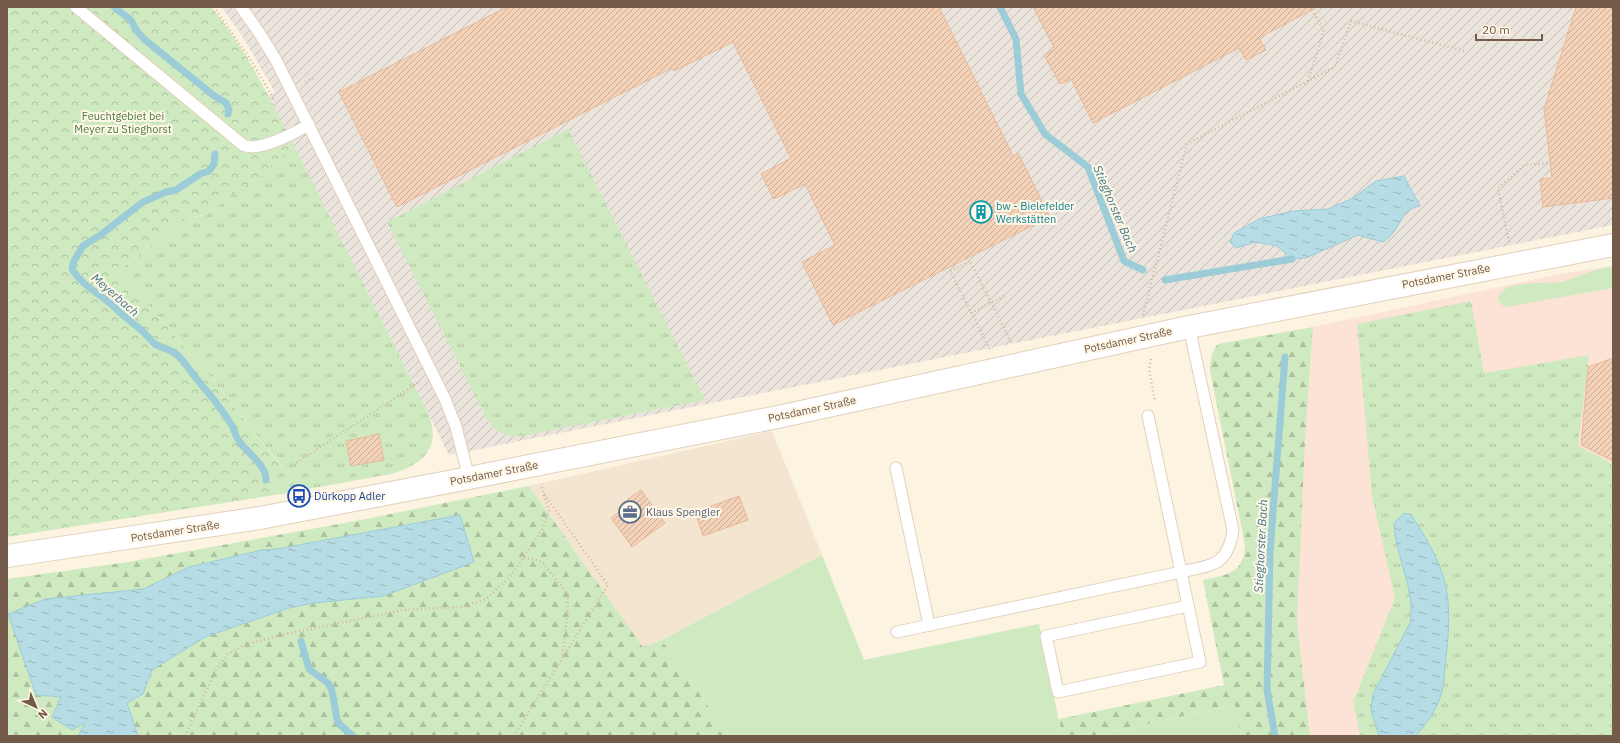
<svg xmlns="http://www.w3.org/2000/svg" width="1620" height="743" font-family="'IBM Plex Sans',sans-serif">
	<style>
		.residential { fill: #f4e5d0 }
		.commercial { fill: #fde3d5 }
		.industrial { fill: url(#industrial-furrows) }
		.grass { fill: url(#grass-tufts) }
		.forest { fill: url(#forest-firs) }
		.park { fill: url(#park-crowns) }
		.garden { fill: #cfeac0 }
		.water { fill: url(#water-ripples); stroke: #9cccd8 }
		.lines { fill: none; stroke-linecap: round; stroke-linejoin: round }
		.stream { stroke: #9cccd8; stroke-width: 7 }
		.building { fill: url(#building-hatch); stroke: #e6ba98 }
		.service-casing { stroke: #e1d0bd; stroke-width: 13 }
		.minor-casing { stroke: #e1d0bd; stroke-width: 24 }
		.path { stroke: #d7b69c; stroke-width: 2.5; stroke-dasharray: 1 3; stroke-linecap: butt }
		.service { stroke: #fff; stroke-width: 11 }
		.minor { stroke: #fff; stroke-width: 22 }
		.labels { text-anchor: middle; stroke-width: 4; stroke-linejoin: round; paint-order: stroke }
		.park-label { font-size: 11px; fill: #4e7a40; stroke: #fff7e8 }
		.culture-label { font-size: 11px; fill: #0d838f; stroke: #fff7e8; text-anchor: start }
		.street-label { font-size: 11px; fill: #745a48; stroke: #fff7e8 }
		.transit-label { font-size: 11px; fill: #164399; stroke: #fff7e8; text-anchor: start }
		.service-label { font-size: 11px; fill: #4e5e75; stroke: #fff7e8; text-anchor: start }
		.water-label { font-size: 12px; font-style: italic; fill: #417a89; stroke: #fff7e8 }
	</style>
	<defs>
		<pattern id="industrial-furrows" width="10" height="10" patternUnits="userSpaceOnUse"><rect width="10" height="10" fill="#ebe4dd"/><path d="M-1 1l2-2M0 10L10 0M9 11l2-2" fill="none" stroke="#c3bcb5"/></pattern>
		<pattern id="grass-tufts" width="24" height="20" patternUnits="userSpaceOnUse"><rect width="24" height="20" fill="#cfeac0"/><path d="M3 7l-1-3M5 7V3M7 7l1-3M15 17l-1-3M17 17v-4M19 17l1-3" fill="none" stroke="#adc19e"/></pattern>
		<pattern id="forest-firs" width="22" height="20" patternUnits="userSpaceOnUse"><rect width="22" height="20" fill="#cfeac0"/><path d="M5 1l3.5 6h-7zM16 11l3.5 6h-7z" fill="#adc19e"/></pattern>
		<pattern id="park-crowns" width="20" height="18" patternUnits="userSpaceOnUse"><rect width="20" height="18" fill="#cfeac0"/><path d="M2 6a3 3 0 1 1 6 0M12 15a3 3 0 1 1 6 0" fill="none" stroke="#adc19e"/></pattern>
		<pattern id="water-ripples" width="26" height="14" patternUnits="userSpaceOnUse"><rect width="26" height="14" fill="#b6dde6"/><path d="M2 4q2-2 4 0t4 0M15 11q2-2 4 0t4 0" fill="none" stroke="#99b6bc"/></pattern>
		<pattern id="building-hatch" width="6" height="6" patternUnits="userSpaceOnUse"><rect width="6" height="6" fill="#f3d2b8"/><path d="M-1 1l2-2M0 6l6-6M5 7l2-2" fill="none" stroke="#c9ad98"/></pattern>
	</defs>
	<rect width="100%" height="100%" fill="#fdf3e1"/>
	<polygon class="residential" points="772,431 822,555 662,640 643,647 529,486"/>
	<polygon class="commercial" points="1613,266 1613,736 1310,736 1297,622 1305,442 1313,327 1565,273"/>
	<polygon class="industrial" points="221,7 1613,7 1613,225 449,455 270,99 269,96 275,92 241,34"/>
	<g class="grass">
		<path d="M568 129 705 400 522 436C504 437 497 432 486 418L387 222Z"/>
		<path d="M294 146 427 411C443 446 424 465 391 474L281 494 271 481 274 475 283 468 208 374 119 271 185 219 207 214 213 210 229 196 253 181Z"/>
		<polygon points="1471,301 1484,373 1589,355 1578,446 1613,464 1613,736 1360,736 1353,702 1395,598 1372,496 1357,324"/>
	</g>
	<g class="forest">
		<path d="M1313 327 1305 442 1297 622 1310 736H1241L1234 705 1094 736H1062L1059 719 1224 685 1203 580C1226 575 1244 574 1245 545L1210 371C1210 360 1211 353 1218 344Z"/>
		<polygon points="529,486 643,647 662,640 729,736 138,736 127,703 143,694 152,670 205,637 289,608 314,603 474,562 460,515 277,549 262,550 189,567 143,589 45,599 9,614 36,695 62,697 85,722 78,736 7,736 7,579 128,562 361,520"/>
	</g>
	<path class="park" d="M7 7H211C246 49 270 98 294 146L253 181 229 196 213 210 207 214 185 219 119 271 208 374 283 469 274 475 271 481 281 494 7 537Z"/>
	<g class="garden">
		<polygon points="1613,266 1613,288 1528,303 1508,307 1502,305 1498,300 1500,293 1508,287 1521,284 1562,282 1595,270"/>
		<polygon points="822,555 864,660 1039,624 1062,736 729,736 662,640"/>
		<polygon points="1235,705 1241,736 1094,736"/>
	</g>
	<g class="water">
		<path d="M1404 176 1420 206C1416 207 1411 208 1408 211 1399 220 1395 236 1383 242L1358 235 1306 258 1292 259 1277 246 1256 242 1236 248 1230 242 1234 233 1259 219 1293 211 1328 209 1353 198 1376 181Z"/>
		<path d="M1404 513 1411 515C1424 534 1438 557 1444 579 1452 608 1448 639 1445 667 1444 679 1443 692 1438 703 1433 715 1424 726 1416 736H1379L1371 710 1373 694 1410 623C1416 589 1395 557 1394 523Z"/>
		<polygon points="460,515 474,562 383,596 314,603 289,608 205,637 152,670 143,694 127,703 138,736 78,736 85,723 72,730 52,717 61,697 36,695 8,614 45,599 143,589 189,567 262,550 277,549"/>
	</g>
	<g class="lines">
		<g class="stream">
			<polyline points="114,7 131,20 136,30 144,39 213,95 226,103 229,110 228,114"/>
			<polyline points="1000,7 1016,39 1021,94 1045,134 1088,167 1124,261 1143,270"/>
			<path d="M215 154 214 164 209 171 200 174 176 190 166 192 143 202 99 236 83 246 74 261 72 269C81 284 96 292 110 303 118 311 126 318 135 325 143 330 148 338 155 344 161 348 169 349 175 353 185 361 191 373 200 383 211 396 222 409 231 424 235 430 235 436 239 441 247 453 266 464 266 480"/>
			<polyline points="1165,280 1292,259"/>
			<polyline points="301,641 309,669 328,683 332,691 337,719 340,725 353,736"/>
			<polyline points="1275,736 1267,690 1270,552 1285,357"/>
		</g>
	</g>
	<g class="building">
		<polygon points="507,7 939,7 1013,156 1018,153 1050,217 833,325 802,262 835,245 805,184 774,199 761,174 791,158 733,42 674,71 672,68 397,207 339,92"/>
		<polygon points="1033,7 1317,7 1259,38 1266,50 1246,60 1239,48 1093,123 1071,79 1060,84 1044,55 1055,49"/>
		<polygon points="1576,7 1613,7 1613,198 1543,207 1540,179 1552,178 1544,109"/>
		<polygon points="1613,358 1613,461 1581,445 1588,367"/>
		<polygon points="379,434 384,460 351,466 346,441"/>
		<polygon points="641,490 665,523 632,547 611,518 630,504 627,500"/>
		<polygon points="739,496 748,520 703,536 695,512"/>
	</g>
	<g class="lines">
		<g class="service-casing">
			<g id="service">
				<path d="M76 7 243 145C259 153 294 133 309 125"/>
				<polyline points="241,7 258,31 276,60 445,399 456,427 469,478"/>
				<path d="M1148 416 1181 572C1212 565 1228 566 1233 530L1189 327"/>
				<polyline points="896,468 929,625"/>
				<polyline points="897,632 1181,572 1200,662 1058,692 1046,636 1188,606"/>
			</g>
		</g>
		<g class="minor-casing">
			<polyline id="minor" points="7,556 260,518 469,478 778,417 1189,327 1613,245"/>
		</g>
		<g class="path">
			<polyline points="214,7 252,62 273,98 275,97"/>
			<polyline points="1308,81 1324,30 1312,10"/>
			<polyline points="305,82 314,78"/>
			<polyline points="1509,242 1498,188 1525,165 1551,163"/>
			<polyline points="971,313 1006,295"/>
			<polyline points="1143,315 1187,144 1335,67 1351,21 1464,51"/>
			<polyline points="990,349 950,271 970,261 1012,344"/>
			<polyline points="1151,359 1149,369 1155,401"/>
			<polyline points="290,467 418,383"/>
			<polyline points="524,558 541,561 568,594 567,618 562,658"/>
			<polyline points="185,736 216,670 228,654 244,645 286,634 403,610 461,607 486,599 510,577 542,530 549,511 541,485"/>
			<polyline points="514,736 608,585 543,492"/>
		</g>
		<use href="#service" class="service"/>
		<use href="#minor" class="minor"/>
	</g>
	<defs>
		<g id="building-ring" transform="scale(1.15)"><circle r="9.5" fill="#fff7e8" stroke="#0f9aa8" stroke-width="1.5"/><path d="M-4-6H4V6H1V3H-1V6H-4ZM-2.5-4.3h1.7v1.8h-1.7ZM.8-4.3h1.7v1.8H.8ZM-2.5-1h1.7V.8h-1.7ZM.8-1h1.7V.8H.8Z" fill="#0f9aa8"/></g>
		<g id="bus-ring" transform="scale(1.15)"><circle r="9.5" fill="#fff7e8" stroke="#1a4fb4" stroke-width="1.5"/><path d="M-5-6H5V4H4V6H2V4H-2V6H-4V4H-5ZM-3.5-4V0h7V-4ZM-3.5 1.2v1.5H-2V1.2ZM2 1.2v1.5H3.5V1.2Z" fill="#1a4fb4"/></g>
		<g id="office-ring" transform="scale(1.15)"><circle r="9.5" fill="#fff7e8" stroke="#5c6f8a" stroke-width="1.5"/><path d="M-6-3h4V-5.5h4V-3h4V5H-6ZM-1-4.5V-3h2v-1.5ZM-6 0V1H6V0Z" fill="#5c6f8a"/></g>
	</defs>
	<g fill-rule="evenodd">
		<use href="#building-ring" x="981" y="212"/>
		<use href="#bus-ring" x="299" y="496"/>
		<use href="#office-ring" x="630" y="512"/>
	</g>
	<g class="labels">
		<g class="park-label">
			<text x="123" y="120">Feuchtgebiet bei<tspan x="123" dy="13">Meyer zu Stieghorst</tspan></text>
		</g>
		<g class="culture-label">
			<text x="996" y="210">bw - Bielefelder<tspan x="996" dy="13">Werkstätten</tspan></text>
		</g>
		<g class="street-label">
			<text transform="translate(1446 276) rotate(-11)" y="4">Potsdamer Straße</text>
			<text transform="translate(1128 340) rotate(-12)" y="4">Potsdamer Straße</text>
			<text transform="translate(812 409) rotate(-12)" y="4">Potsdamer Straße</text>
			<text transform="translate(494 473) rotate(-11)" y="4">Potsdamer Straße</text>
			<text transform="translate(175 531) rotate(-9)" y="4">Potsdamer Straße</text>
		</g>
		<g class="transit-label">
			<text x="314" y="500">Dürkopp Adler</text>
		</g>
		<g class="service-label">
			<text x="646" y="516">Klaus Spengler</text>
		</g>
		<g class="water-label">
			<text transform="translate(1115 209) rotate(67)" y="4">Stieghorster Bach</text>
			<text transform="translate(115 295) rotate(41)" y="4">Meyerbach</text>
			<text transform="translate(1261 546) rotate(-87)" y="4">Stieghorster Bach</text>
		</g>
	</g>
	<rect width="1620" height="743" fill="none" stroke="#745a48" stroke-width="16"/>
	<g transform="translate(36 707) rotate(136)" stroke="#fff7e8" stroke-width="3" paint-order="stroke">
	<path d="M0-3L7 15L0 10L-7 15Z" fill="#745a48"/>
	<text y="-6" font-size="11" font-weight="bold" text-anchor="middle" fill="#745a48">N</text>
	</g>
	<path d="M1476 34v6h66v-6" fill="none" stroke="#745a48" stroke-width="2"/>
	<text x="1482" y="34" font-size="12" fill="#745a48" stroke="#fff7e8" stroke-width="3" paint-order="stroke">20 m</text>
</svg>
